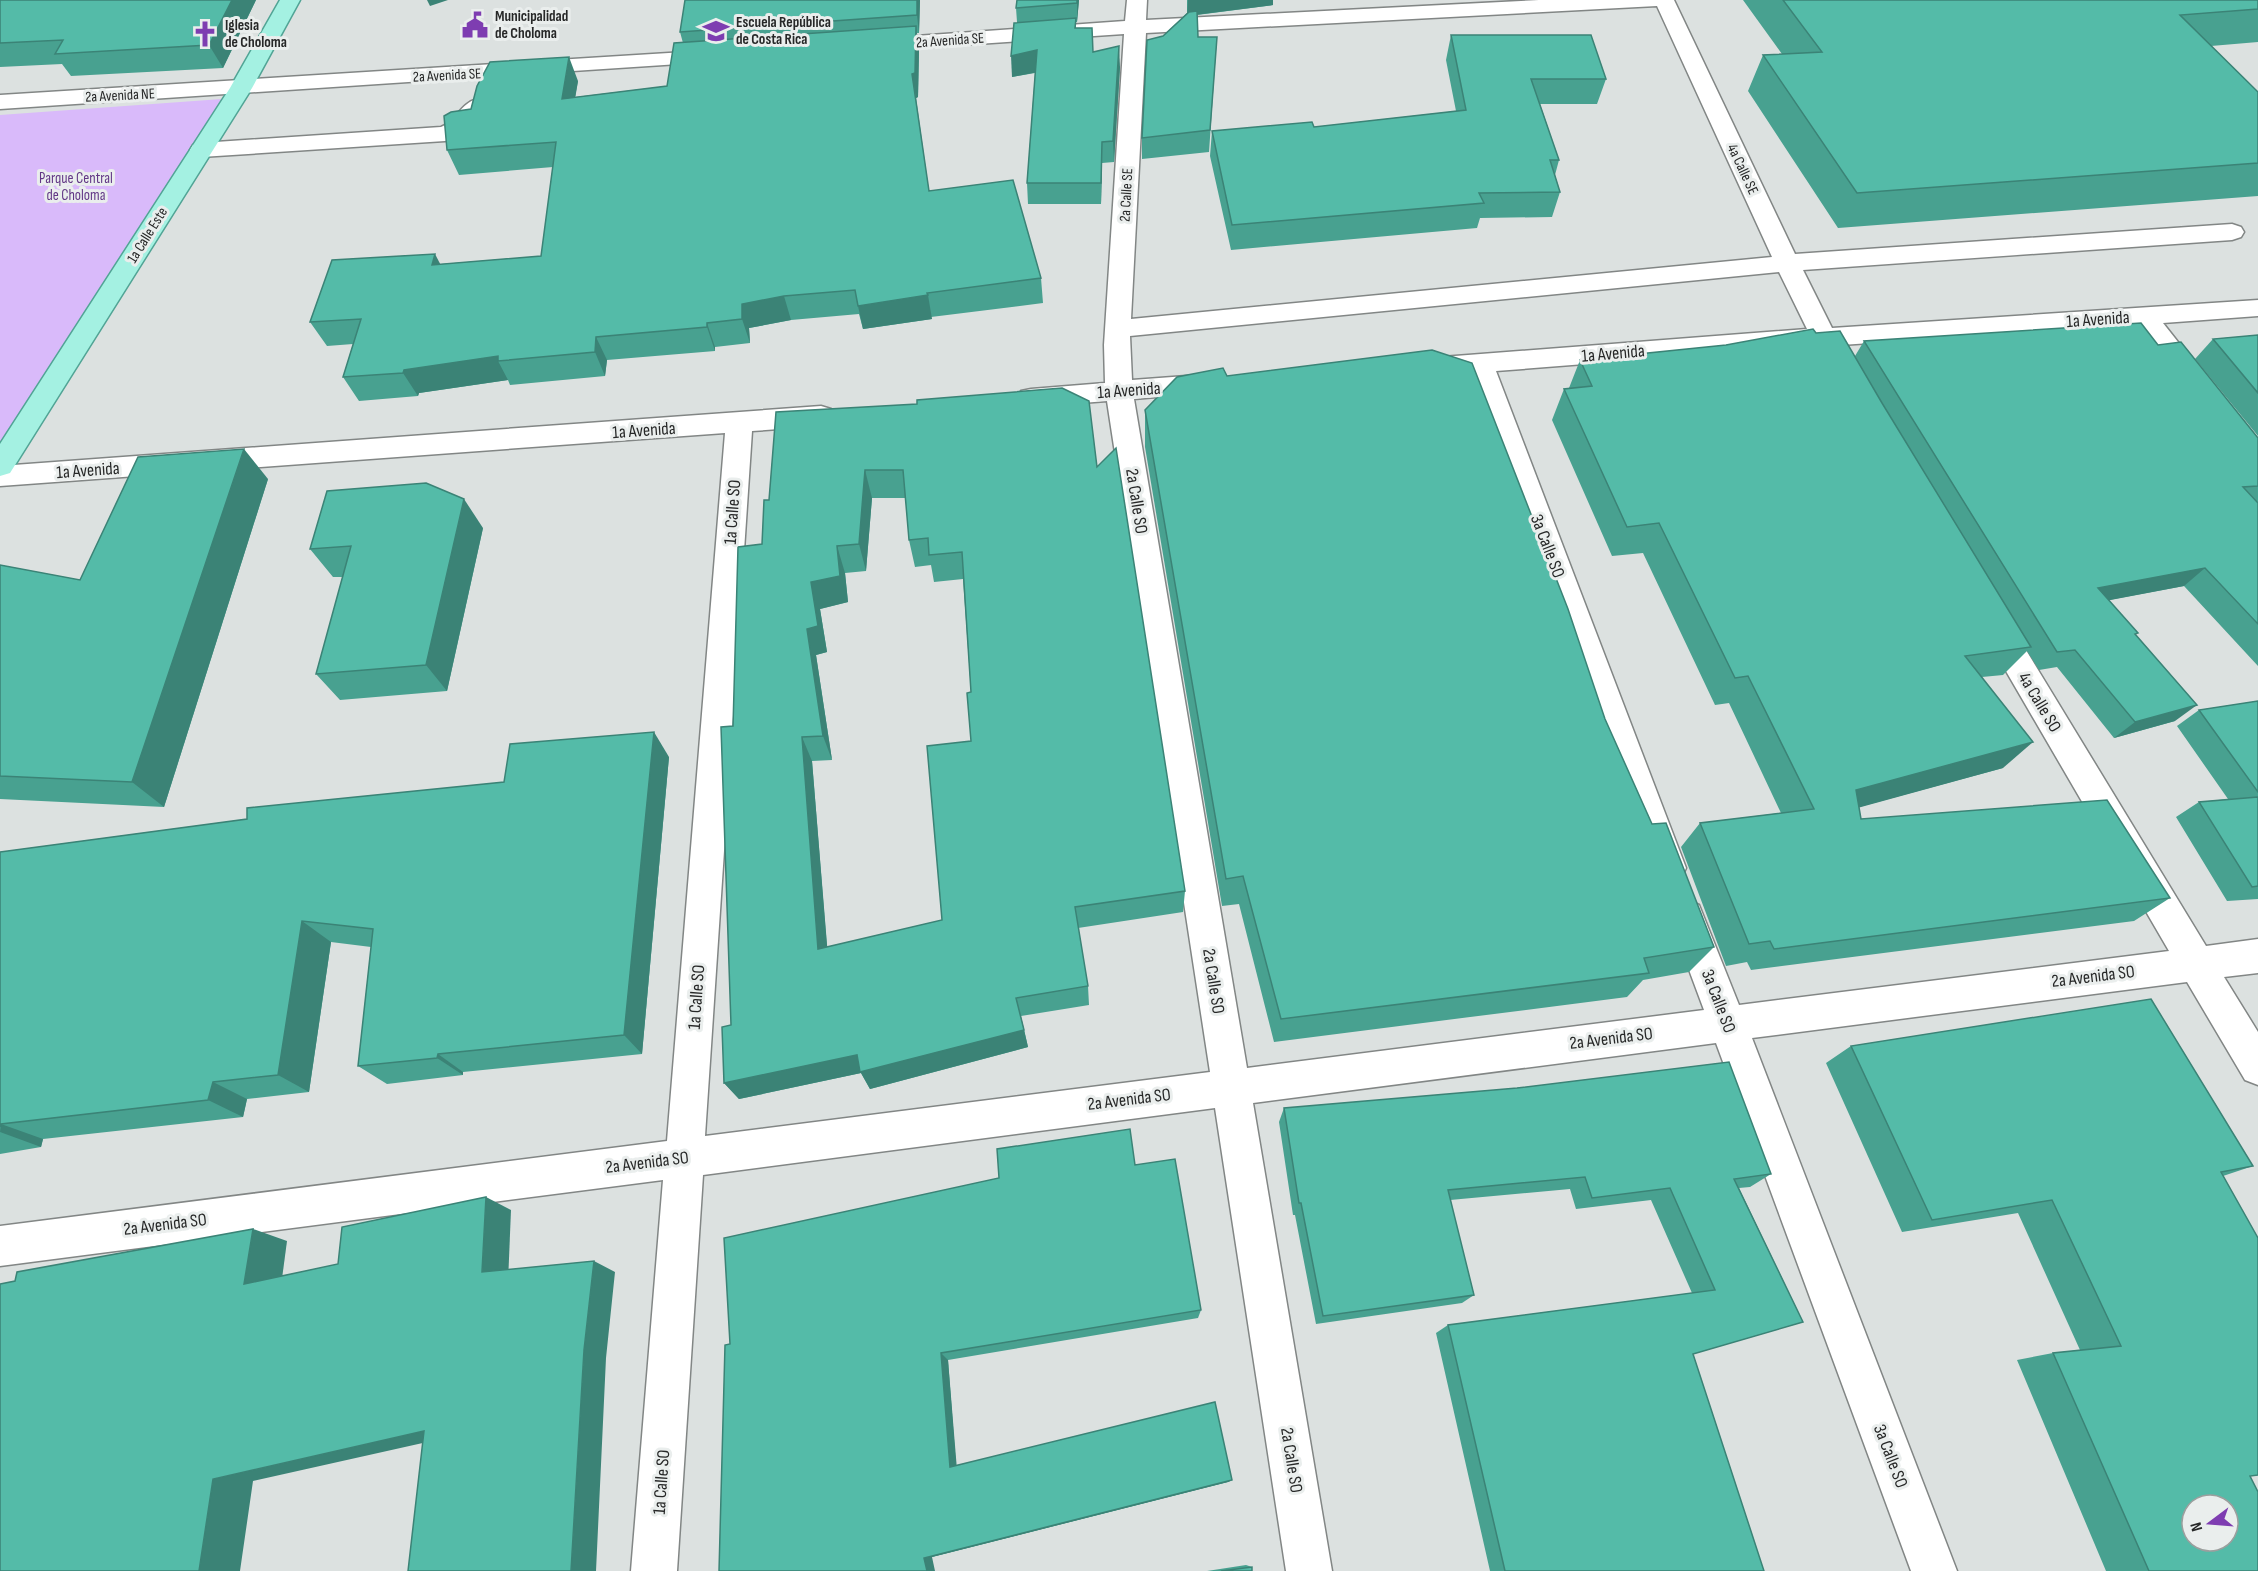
<svg xmlns="http://www.w3.org/2000/svg" width="2258" height="1571" font-family="'Sofia Sans Condensed',sans-serif">
	<style>
		.green { fill: #d9bafa }
		.lines { fill: none; stroke-linecap: round; stroke-linejoin: round }
		.minor-casing { stroke: #828685; stroke-width: 3 }
		.major-casing { stroke: #51a495; stroke-width: 3 }
		.minor { fill: #fff; fill-rule: evenodd }
		.major { fill: #a4f1e2; fill-rule: evenodd }
		.wall { fill: #48a190; fill-rule: evenodd }
		.shaded-wall { fill: #3b8376 }
		.building { fill: #54bba8; stroke: #3b8376; stroke-width: 1.5; fill-rule: evenodd }
		.labels { text-anchor: middle; stroke-width: 6; stroke-linejoin: round; paint-order: stroke }
		.far-poi-label { font-size: 15px; font-weight: bold; fill: #272828; stroke: #eaeeed; text-anchor: start }
		.far-street-label { font-size: 15px; fill: #272828; stroke: #eaeeed }
		.far-park-label { font-size: 15px; fill: #623786; stroke: #eaeeed }
		.street-label { font-size: 18px; fill: #272828; stroke: #eaeeed }
	</style>
	<rect width="100%" height="100%" fill="#dce1e0"/>
	<polygon class="green" points="222,99 12,428 0,447 0,115"/>
	<g class="lines">
		<g class="minor-casing">
			<g id="minor">
				<path d="M1127 0H1147L1146 20 1539 0H1674L1795 254 2232 224 2241 227 2244 232 2241 237 2232 240 1803 270 1832 328 2258 300V316L2163 323 2208 380 2204 386 2195 389 2186 386 2137 325 1841 345 1846 355 1842 361 1833 364 1824 361 1816 346 1496 371 1686 868 1681 879 1669 883 1657 879 1652 868 1470 373 1429 376 1420 373 1416 367 1420 361 1429 358 1807 329 1779 272 1130 336 1132 380 1213 374 1222 376 1226 383 1222 390 1213 392 1134 399 1247 1068 1704 1010 1669 916 1675 905 1687 900 1699 905 1739 1005 2169 951 1978 623 1982 614 1993 611 2004 614 2206 946 2258 939V973L2224 977 2258 1032V1085L2245 1080 2187 982 1752 1038 1957 1571H1911L1716 1043 1253 1103 1332 1571H1286L1215 1108 703 1175 677 1571H631L663 1180 0 1266V1226L667 1141 725 433 0 486V466L821 406 831 409 835 416 831 423 821 426 752 431 705 1136 1210 1072 1107 401 1031 407 1021 405 1018 398 1021 391 1031 389 1105 383 1104 345 1124 34 873 51 865 50 862 45 865 40 873 39 1125 21ZM1657 6 1772 257 1131 319 1146 33Z"/>
				<polygon points="717,50 725,51 728,56 725,61 0,109 0,95"/>
				<path d="M477 99 485 101 488 106C477 123 465 136 445 141L201 157 193 155 190 150 193 145 201 143 441 127C456 121 461 103 477 99Z"/>
			</g>
		</g>
		<g class="major-casing">
			<polygon id="major" points="280,0 300,0 252,88 10,473 0,476 0,444 230,88"/>
		</g>
		<use href="#minor" class="minor"/>
		<use href="#major" class="major"/>
	</g>
	<g class="wall">
		<polygon points="0,0 256,0 223,68 71,76 62,64 0,67"/>
		<polygon points="920,0 919,33 917,33 919,51 918,97 916,98 929,191 1041,278 1043,303 931,317 932,319 863,329 859,314 791,320 749,328 750,343 715,347 715,351 607,360 605,376 510,385 508,380 419,393 418,396 359,401 343,377 353,344 327,346 310,322 441,264 541,256 553,167 459,175 447,150 471,109 578,81 575,97 667,86 683,43 680,32"/>
		<polygon points="1079,0 1077,22 1076,22 1076,28 1093,52 1120,67 1114,162 1102,163 1101,204 1028,204 1027,183 1035,73 1012,77 1017,22 1016,8"/>
		<polygon points="1187,0 1273,0 1273,5 1197,15 1198,37 1217,37 1209,152 1142,159 1142,138 1163,36 1187,13"/>
		<polygon points="1743,0 2258,0 2258,42 2211,46 2258,92 2258,196 1838,228 1748,91 1763,55 1782,54"/>
		<polygon points="1451,35 1606,79 1597,104 1540,104 1559,160 1555,175 1560,192 1552,217 1480,218 1477,228 1231,250 1210,156 1212,131 1314,127 1456,111 1446,60"/>
		<polygon points="1816,333 1855,356 1864,341 2158,345 2258,438 2258,666 2184,586 2109,600 2136,635 2175,721 2114,738 2057,667 2039,670 2027,651 2003,675 1982,677 2003,768 1859,807 1861,819 2170,898 2134,921 1751,970 1747,962 1726,966 1681,847 1700,823 1781,813 1729,703 1715,705 1643,553 1612,556 1552,420 1564,389 1569,388 1580,360 1726,345"/>
		<polygon points="2258,335 2258,436 2195,359 2213,339"/>
		<polygon points="1227,376 1605,719 1652,824 1714,947 1689,972 1643,980 1627,997 1274,1042 1239,904 1222,906 1145,447 1145,410"/>
		<path d="M776 412 1097 467 1185 891 1183 912 1078 928 1088 986 1089 1005 1021 1016 1028 1047 870 1089 861 1073 739 1099 724 1083 731 1025 733 726 769 500ZM872 498H906L909 540 915 567 931 565 934 582 963 579 971 692V741L942 920 827 947 812 761 832 760 816 655 827 652 820 609 848 602 845 573 866 571Z"/>
		<polygon points="268,479 164,807 0,799 0,565 80,580"/>
		<polygon points="483,528 447,691 340,700 316,674 343,577 333,577 310,549"/>
		<polygon points="2258,701 2258,899 2227,901 2176,817 2199,802 2228,799 2177,726 2199,710"/>
		<polygon points="669,757 642,1054 463,1072 463,1075 387,1084 358,1066 371,947 331,942 309,1092 247,1099 243,1117 43,1139 41,1147 0,1154 0,852 247,819 504,782"/>
		<polygon points="1851,1046 2253,1166 2223,1176 2258,1571 2106,1571 2017,1360 2053,1353 2080,1350 2018,1213 1902,1232 1826,1063"/>
		<polygon points="1284,1108 1771,1174 1750,1187 1739,1188 1803,1322 1693,1354 1764,1571 1490,1571 1436,1333 1448,1325 1692,1293 1651,1200 1576,1209 1570,1189 1450,1200 1474,1295 1462,1303 1316,1324 1295,1215 1293,1215 1279,1122"/>
		<polygon points="1135,1165 1201,1310 1198,1318 948,1360 956,1465 1232,1480 1228,1482 932,1557 730,1344"/>
		<polygon points="1246,1565 1252,1567 1252,1571 1207,1571"/>
	</g>
	<g class="shaded-wall">
		<polygon points="232,0 256,0 223,68 209,45"/>
		<polygon points="427,0 448,0 430,6"/>
		<polygon points="917,0 920,0 919,33 917,15"/>
		<polygon points="1077,0 1079,0 1077,22"/>
		<polygon points="1188,0 1273,0 1273,5 1187,16"/>
		<polygon points="916,26 919,51 918,97 916,98 912,74"/>
		<polygon points="1119,46 1120,67 1114,162 1113,141"/>
		<polygon points="1037,50 1038,72 1012,77 1011,56"/>
		<polygon points="569,57 578,81 571,123 562,99"/>
		<polygon points="1102,142 1102,163 1101,204 1101,183"/>
		<polygon points="435,254 448,279 432,265"/>
		<polygon points="928,295 932,319 863,329 858,306"/>
		<polygon points="784,296 791,320 749,328 750,343 742,319 742,304"/>
		<polygon points="707,323 715,347 715,351 707,327"/>
		<polygon points="596,337 607,360 605,376 595,352"/>
		<polygon points="498,356 498,361 508,380 419,393 418,396 403,373 404,370"/>
		<polygon points="244,449 268,479 164,807 132,782"/>
		<polygon points="865,470 872,498 866,571 859,544"/>
		<polygon points="464,499 483,528 447,691 426,665"/>
		<polygon points="837,546 845,573 848,602 820,609 827,652 816,655 832,760 823,736 807,629 811,582"/>
		<polygon points="2205,568 2184,586 2079,606 2098,588"/>
		<polygon points="2197,705 2175,721 2114,738 2135,722"/>
		<polygon points="654,732 669,757 642,1054 624,1035"/>
		<polygon points="802,737 812,761 829,969 818,949"/>
		<polygon points="2033,742 2003,768 1832,815 1856,790"/>
		<polygon points="302,921 331,942 309,1092 278,1075"/>
		<polygon points="1024,1030 1028,1047 870,1089 861,1073 739,1099 724,1083 857,1055"/>
		<polygon points="438,1054 463,1072 463,1075 437,1058"/>
		<polygon points="213,1082 247,1099 243,1117 208,1100"/>
		<polygon points="1,1124 43,1139 41,1147 0,1132"/>
		<polygon points="486,1197 511,1210 508,1283 482,1272"/>
		<polygon points="253,1229 287,1241 280,1294 244,1284"/>
		<polygon points="594,1261 615,1272 606,1358 596,1571 571,1571 584,1350"/>
		<polygon points="941,1353 948,1360 957,1470 950,1467"/>
		<polygon points="424,1431 454,1436 253,1481 240,1571 199,1571 213,1479"/>
		<polygon points="1232,1480 1228,1482 932,1557 935,1571 927,1571 924,1558"/>
	</g>
	<g class="building">
		<polygon points="0,0 232,0 209,45 55,54 63,40 0,43"/>
		<polygon points="685,0 917,0 917,15 680,32"/>
		<polygon points="1017,0 1077,0 1077,3 1016,8"/>
		<polygon points="1783,0 2258,0 2258,9 2180,15 2258,92 2258,163 1857,193 1763,55 1822,52"/>
		<polygon points="1197,11 1198,37 1217,37 1210,130 1142,138 1147,40 1163,36 1189,12"/>
		<polygon points="1076,18 1075,28 1092,28 1093,52 1119,46 1113,141 1102,142 1101,183 1027,183 1037,50 1011,56 1014,23"/>
		<polygon points="916,26 915,73 912,74 929,191 1013,180 1041,278 927,293 928,295 858,306 855,290 784,296 742,304 742,319 707,323 707,327 596,337 595,352 498,361 498,356 404,370 403,373 343,377 361,319 310,322 332,260 435,254 432,265 541,256 556,142 447,150 444,116 451,112 471,109 477,86 490,62 569,57 562,99 667,86 674,43"/>
		<polygon points="1451,35 1591,35 1606,79 1531,79 1559,160 1550,160 1560,192 1479,193 1484,203 1232,225 1212,131 1312,122 1314,127 1466,110"/>
		<polygon points="2141,323 2158,345 2181,342 2258,438 2258,486 2243,487 2258,503 2258,624 2205,568 2098,588 2138,633 2135,634 2197,705 2135,722 2075,650 2057,652 1864,341"/>
		<polygon points="1813,329 1816,333 1840,331 1882,403 2031,647 1965,656 2033,742 1856,790 1861,819 2107,800 2170,898 1774,949 1770,941 1749,944 1700,823 1814,809 1748,676 1735,678 1659,523 1627,527 1564,389 1592,386 1580,360 1726,345"/>
		<polygon points="2258,335 2258,393 2213,339"/>
		<polygon points="1432,350 1472,363 1568,609 1605,719 1652,824 1666,823 1714,947 1644,958 1649,973 1281,1019 1243,876 1226,879 1145,410 1177,377 1223,368 1227,376"/>
		<path d="M1062 388 1089 401 1097 467 1116 448 1185 891 1075 907 1088 986 1016 998 1024 1030 860 1072 857 1055 724 1083 722 1027 731 1025 721 727 733 726 738 547 762 544 764 500H769L776 412 917 404V400ZM865 470H903L909 540 928 538 929 555 962 552 971 692 967 693 971 741 927 746 942 920 818 949 802 737 823 736 807 629 818 626 811 582 840 576 837 546 859 544Z"/>
		<polygon points="244,449 132,782 0,776 0,565 80,580 138,457"/>
		<polygon points="426,483 464,499 426,665 316,674 351,546 310,549 327,491"/>
		<polygon points="2258,701 2258,792 2199,710"/>
		<polygon points="654,732 624,1035 438,1054 437,1058 358,1066 373,929 302,921 278,1075 213,1082 208,1100 1,1124 0,1127 0,852 247,819 247,808 504,782 510,744"/>
		<polygon points="2258,797 2258,886 2252,887 2199,802"/>
		<path d="M2151 999 2253 1166 2221 1172 2258 1238V1475L2250 1476 2258 1492V1571H2149L2053 1353 2121 1346 2052 1200 1932 1220 1851 1046ZM2192 1505H2228V1541H2192Z"/>
		<polygon points="1729,1062 1771,1174 1734,1179 1803,1322 1693,1354 1764,1571 1505,1571 1448,1325 1715,1290 1670,1188 1592,1198 1585,1177 1448,1190 1474,1295 1323,1316 1301,1203 1299,1203 1284,1108 1517,1088"/>
		<polygon points="1130,1129 1135,1165 1175,1159 1201,1310 941,1353 950,1467 1215,1402 1232,1480 924,1558 927,1571 719,1571 725,1345 730,1344 724,1238 999,1178 997,1149"/>
		<polygon points="486,1197 482,1272 594,1261 584,1350 571,1571 408,1571 424,1431 213,1479 199,1571 0,1571 0,1284 15,1281 17,1272 253,1229 244,1284 338,1264 342,1227"/>
		<polygon points="1252,1567 1252,1571 1221,1571"/>
	</g>
	<defs>
		<g id="civic-bare" transform="scale(2.07)"><path d="M-.6-6.5H3V-4.5H.6V-3L4-1V1h2V6H-6V1h2V-1L-.6-3ZM-1.2 2.5V6h2.4V2.5Z" fill="#7e3db1" stroke="#eaeeed" stroke-width="2.5" paint-order="stroke"/></g>
		<g id="school-bare" transform="scale(2.07)"><path d="M0-5L7-2L0 1L-7-2ZM-4 1L0 2.5L4 1V4Q0 6-4 4Z" fill="#7e3db1" stroke="#eaeeed" stroke-width="2.5" paint-order="stroke"/></g>
		<g id="church-bare" transform="scale(2.07)"><path d="M-1.2-6h2.4v3.5h3.3v2.4h-3.3V6h-2.4V-.1h-3.3v-2.4h3.3Z" fill="#7e3db1" stroke="#eaeeed" stroke-width="2.5" paint-order="stroke"/></g>
	</defs>
	<g fill-rule="evenodd">
		<use href="#civic-bare" x="475" y="25"/>
		<use href="#school-bare" x="716" y="31"/>
		<use href="#church-bare" x="205" y="34"/>
	</g>
	<g class="labels">
		<g class="far-poi-label">
			<text x="495" y="21">Municipalidad<tspan x="495" dy="17">de Choloma</tspan></text>
			<text x="736" y="27">Escuela República<tspan x="736" dy="17">de Costa Rica</tspan></text>
			<text x="225" y="30">Iglesia<tspan x="225" dy="17">de Choloma</tspan></text>
		</g>
		<g class="far-street-label">
			<text transform="translate(950 40) rotate(-4)" y="5">2a Avenida SE</text>
			<text transform="translate(447 75) rotate(-3)" y="5">2a Avenida SE</text>
			<text transform="translate(120 95) rotate(-3)" y="5">2a Avenida NE</text>
			<text transform="translate(1743 169) rotate(65)" y="5">4a Calle SE</text>
			<text transform="translate(1126 195) rotate(-87)" y="5">2a Calle SE</text>
			<text transform="translate(147 235) rotate(-58)" y="5">1a Calle Este</text>
		</g>
		<g class="far-park-label">
			<text x="76" y="183">Parque Central<tspan x="76" dy="17">de Choloma</tspan></text>
		</g>
		<g class="street-label">
			<text transform="translate(2098 319) rotate(-4)" y="6">1a Avenida</text>
			<text transform="translate(1613 353) rotate(-5)" y="6">1a Avenida</text>
			<text transform="translate(1129 390) rotate(-4)" y="6">1a Avenida</text>
			<text transform="translate(644 430) rotate(-4)" y="6">1a Avenida</text>
			<text transform="translate(88 470) rotate(-4)" y="6">1a Avenida</text>
			<text transform="translate(1137 501) rotate(81)" y="6">2a Calle SO</text>
			<text transform="translate(732 512) rotate(-86)" y="6">1a Calle SO</text>
			<text transform="translate(1548 546) rotate(69)" y="6">3a Calle SO</text>
			<text transform="translate(2040 702) rotate(59)" y="6">4a Calle SO</text>
			<text transform="translate(2093 976) rotate(-7)" y="6">2a Avenida SO</text>
			<text transform="translate(1214 981) rotate(81)" y="6">2a Calle SO</text>
			<text transform="translate(696 997) rotate(-86)" y="6">1a Calle SO</text>
			<text transform="translate(1719 1001) rotate(69)" y="6">3a Calle SO</text>
			<text transform="translate(1611 1038) rotate(-7)" y="6">2a Avenida SO</text>
			<text transform="translate(1129 1099) rotate(-7)" y="6">2a Avenida SO</text>
			<text transform="translate(647 1162) rotate(-7)" y="6">2a Avenida SO</text>
			<text transform="translate(165 1224) rotate(-7)" y="6">2a Avenida SO</text>
			<text transform="translate(1891 1456) rotate(69)" y="6">3a Calle SO</text>
			<text transform="translate(1292 1460) rotate(81)" y="6">2a Calle SO</text>
			<text transform="translate(661 1482) rotate(-86)" y="6">1a Calle SO</text>
		</g>
	</g>
	<g transform="translate(2210 1523) rotate(254)"><circle r="28" fill="#eaeeed" stroke="#9c9f9e" stroke-width="1.5"/>
	<path d="M0-4.5L10 22L0 15L-10 22Z" fill="#7e3db1"/>
	<text y="-9" font-size="16" font-weight="bold" text-anchor="middle" fill="#272828">N</text>
	</g>
</svg>
